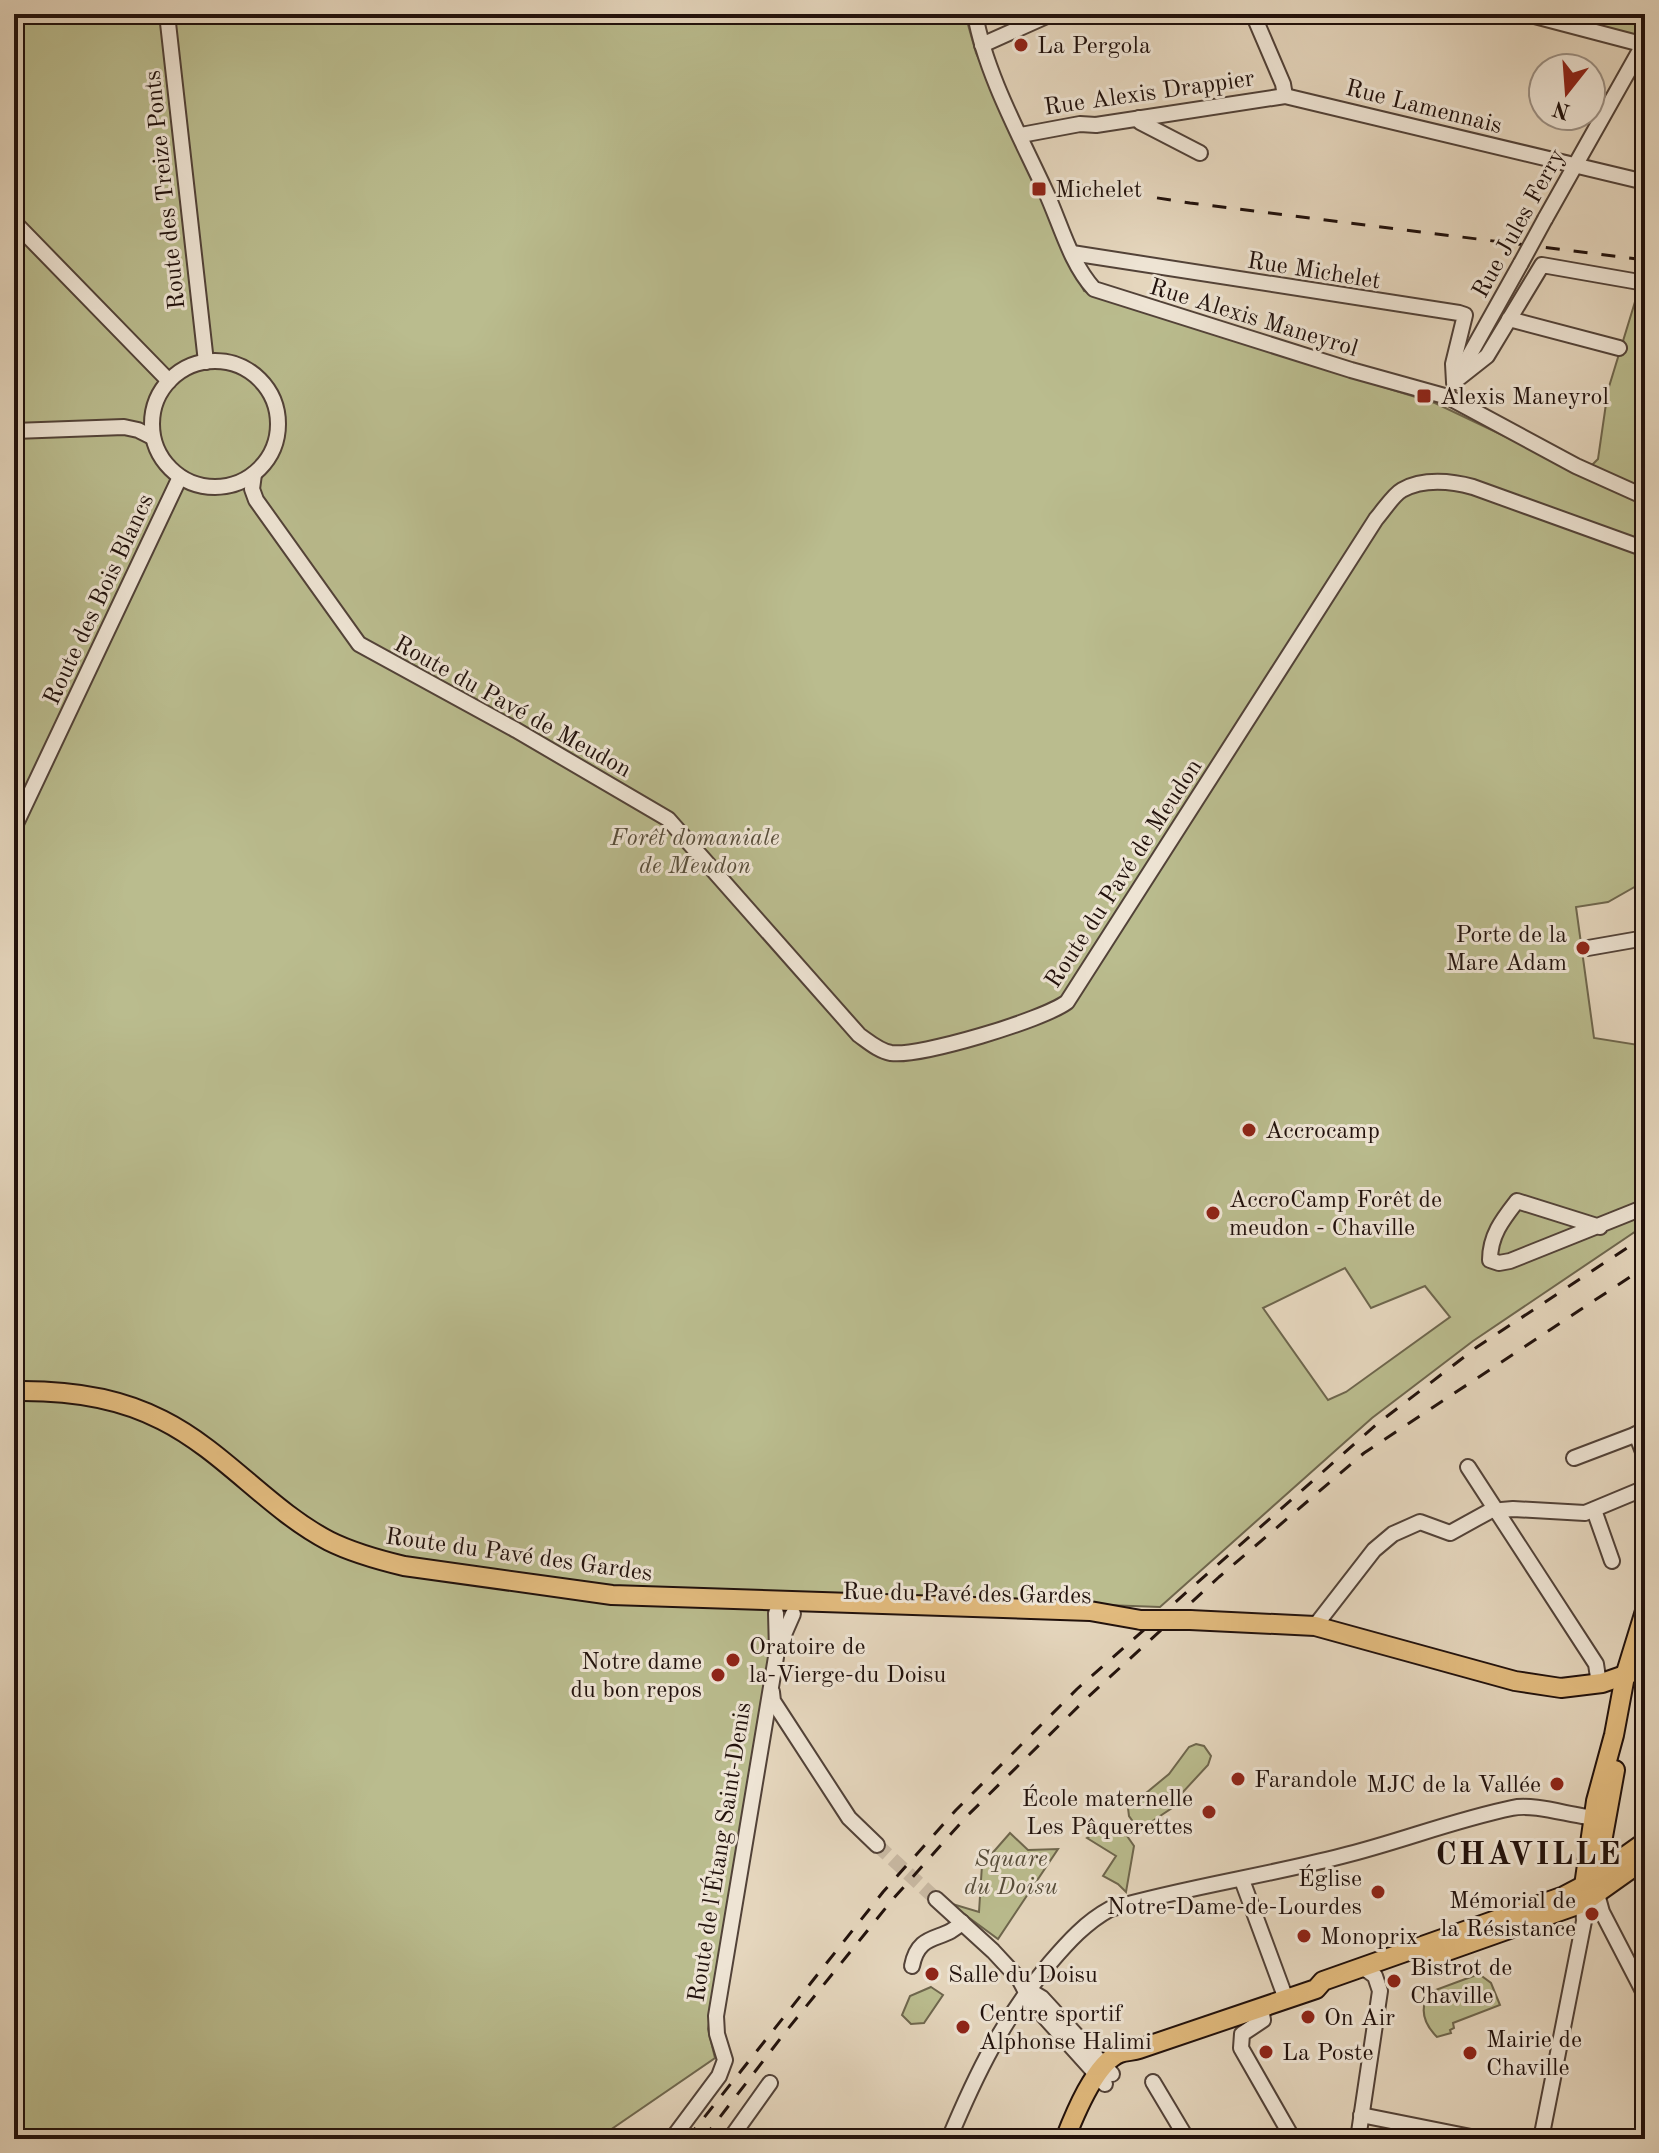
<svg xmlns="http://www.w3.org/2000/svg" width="1659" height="2153" font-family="'Old Standard TT',serif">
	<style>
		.green { fill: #babc8e; stroke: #6e664d; stroke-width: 2; fill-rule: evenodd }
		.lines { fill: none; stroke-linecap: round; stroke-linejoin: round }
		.minor-tunnel { stroke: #c8b8a2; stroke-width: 14; stroke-dasharray: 14 7; stroke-linecap: butt }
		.minor-casing { stroke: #524238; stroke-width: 18 }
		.major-casing { stroke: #21110c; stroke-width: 22 }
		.minor { stroke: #eee4d4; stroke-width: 14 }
		.major { stroke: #e2bb7e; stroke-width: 18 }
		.rail { stroke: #21110c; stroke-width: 3; stroke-dasharray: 14 14; stroke-linecap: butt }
		.minor-bridge-casing { stroke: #524238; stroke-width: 18; stroke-linecap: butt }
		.major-bridge-casing { stroke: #21110c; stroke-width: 22; stroke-linecap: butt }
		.minor-bridge { stroke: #eee4d4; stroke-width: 14 }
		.major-bridge { stroke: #e2bb7e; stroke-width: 18 }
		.poi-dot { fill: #8f2418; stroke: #eee4d4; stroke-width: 3 }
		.labels { text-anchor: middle; stroke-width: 6; stroke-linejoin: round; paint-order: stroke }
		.poi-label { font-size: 24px; fill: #21110c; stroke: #eee4d4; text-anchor: start }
		.street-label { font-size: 24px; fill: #21110c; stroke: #eee4d4 }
		.park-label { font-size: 24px; font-style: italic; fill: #574d3a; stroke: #eee4d4 }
		.district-label { font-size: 32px; font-weight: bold; letter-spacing: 2px; fill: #21110c; stroke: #eee4d4 }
	</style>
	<rect width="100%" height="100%" fill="#e5d6bd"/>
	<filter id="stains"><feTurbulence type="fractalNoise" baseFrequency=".0025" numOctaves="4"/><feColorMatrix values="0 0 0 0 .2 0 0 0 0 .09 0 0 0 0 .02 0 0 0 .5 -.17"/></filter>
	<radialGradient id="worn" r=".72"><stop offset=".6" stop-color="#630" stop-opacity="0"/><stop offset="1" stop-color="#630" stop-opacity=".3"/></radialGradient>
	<g class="green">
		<path d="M14 14H965L976 53 1084 291 1222 337 1435 403 1645 503V881L1608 902 1576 907 1594 1038 1645 1046V1225L1473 1341 1372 1418 1160 1607 777 1593 761 1731 708 2029 715 2058 597 2139H14ZM1345 1268 1371 1308 1425 1286 1450 1317 1346 1392 1328 1400 1263 1308Z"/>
		<polygon points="1575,14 1645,14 1645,39 1603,28 1599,20"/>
		<polygon points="1642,279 1645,279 1645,477 1641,487 1591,466 1598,459 1608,390"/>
		<polygon points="1196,1744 1204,1746 1211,1756 1208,1765 1182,1793 1175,1806 1139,1830 1129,1816 1128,1808 1169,1774 1189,1747"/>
		<polygon points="1113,1821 1118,1823 1134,1846 1126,1892 1118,1884 1103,1876 1116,1856 1087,1838"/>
		<polygon points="1010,1833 1028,1850 1058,1849 998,1939 949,1903 979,1912 982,1865"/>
		<path d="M1479 1974 1491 1983 1500 2005 1453 2023 1454 2028 1450 2030 1451 2033 1437 2037C1423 2023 1419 2008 1430 1992Z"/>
		<polygon points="931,1987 943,1995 924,2023 911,2024 902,2015 910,1996"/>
	</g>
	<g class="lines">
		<polyline class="minor-tunnel" points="877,1845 936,1899"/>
		<g class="minor-casing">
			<g id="minor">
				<polyline points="167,14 206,362"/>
				<path d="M975 14C985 72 1020 136 1045 190 1060 222 1070 263 1094 289L1351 370 1448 397 1576 466 1645 497"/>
				<polyline points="1253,14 1283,84 1285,96"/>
				<polyline points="1527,14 1645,45"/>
				<polyline points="982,45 1051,14"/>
				<polyline points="1139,118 1140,122 1200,153"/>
				<polyline points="1021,135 1080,124 1096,125 1285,96 1645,182"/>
				<polyline points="1545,219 1643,45"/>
				<polyline points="14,222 169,381"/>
				<polyline points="1072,253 1459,313 1465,315 1453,364 1454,382"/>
				<polyline points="1509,319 1619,348"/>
				<circle cx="215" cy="424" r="63"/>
				<polyline points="1459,374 1521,263"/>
				<polyline points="1454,382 1487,356 1542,265 1639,282"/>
				<polyline points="14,431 124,427 138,430 152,437"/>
				<path d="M254 474 252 489 256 500 359 644 516 730 668 819 859 1035C869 1042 879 1051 891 1053 920 1057 1043 1020 1067 1002L1376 519C1384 510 1393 495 1402 490 1423 478 1452 481 1473 487L1645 549"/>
				<polyline points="14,828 180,477"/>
				<polyline points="1588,948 1645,938"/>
				<path d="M1600 1227 1517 1201C1503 1219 1490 1235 1490 1260L1499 1263 1510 1261 1645 1207"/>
				<polyline points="1636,1434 1645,1457"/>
				<polyline points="1574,1458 1645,1431"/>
				<polyline points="1468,1467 1596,1664 1599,1684"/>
				<polyline points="1594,1510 1612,1561"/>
				<polyline points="1315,1626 1374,1550 1393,1534 1420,1522 1450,1533 1490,1511 1513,1509 1585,1513 1645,1488"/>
				<polyline points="779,1646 793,1614"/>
				<polyline points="772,1692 773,1701 849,1818 877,1845"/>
				<polyline points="1242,1880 1286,1999"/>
				<polyline points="1597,1894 1602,1912 1645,1995"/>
				<polyline points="936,1899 993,1951 1019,1979 1032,2003 1105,2084"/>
				<path d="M912 1966C919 1930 944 1943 962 1922"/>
				<polyline points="1027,1989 1042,1998 1112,2074"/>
				<polyline points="1261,2008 1263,2020 1242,2034 1241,2048 1293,2139"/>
				<polyline points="1153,2082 1187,2139"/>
				<polyline points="1361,2115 1481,2139"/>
				<polyline points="672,2139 719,2076 725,2060 717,2034 716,2016 777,1651 776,1613"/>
				<polyline points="730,2139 770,2083"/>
				<path d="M949 2139C977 2072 1003 2019 1050 1963 1068 1942 1086 1922 1110 1909 1186 1887 1265 1876 1342 1856 1399 1842 1454 1820 1512 1808 1539 1802 1587 1822 1600 1816"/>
				<polyline points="1358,2139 1380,1991 1375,1976 1364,1968"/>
				<polyline points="1541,2139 1584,1921 1583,1903"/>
			</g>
		</g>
		<g class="major-casing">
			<g id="major">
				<path d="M14 1391C65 1390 116 1396 162 1420 224 1451 268 1509 329 1541 353 1553 379 1560 404 1566L612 1595 1090 1611 1141 1620"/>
				<polyline points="1190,1620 1315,1626 1515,1681 1561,1688 1602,1683 1645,1668"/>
				<polyline points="1598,1883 1600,1853 1615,1770"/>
				<polyline points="1583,1893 1596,1801 1614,1735 1625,1676 1645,1611"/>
				<polyline points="1422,1960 1583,1903 1645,1859"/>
				<path d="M1065 2139C1074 2116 1095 2063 1120 2053 1126 2051 1133 2051 1139 2049L1316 1989 1323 1981 1564 1896 1583 1886 1645 1842"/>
			</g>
		</g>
		<use href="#minor" class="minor"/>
		<use href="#major" class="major"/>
		<g class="rail">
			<polyline points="1074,185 1190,203 1645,260"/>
			<polyline points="687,2139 883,1892 956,1810 1077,1689 1377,1424 1477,1347 1645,1236"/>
			<polyline points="703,2139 787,2030 893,1899 966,1817 1087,1698 1219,1577 1364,1453 1645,1267"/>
		</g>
		<g class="minor-bridge-casing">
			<polyline id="minor-bridge" points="1521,263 1545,219"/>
		</g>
		<g class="major-bridge-casing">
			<polyline id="major-bridge" points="1141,1620 1190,1620"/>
		</g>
		<use href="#minor-bridge" class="minor-bridge"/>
		<use href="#major-bridge" class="major-bridge"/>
	</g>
	<g class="poi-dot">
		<circle cx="1021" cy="45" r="8"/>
		<rect x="1031" y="181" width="16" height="16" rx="4"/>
		<rect x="1416" y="388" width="16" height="16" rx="4"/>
		<circle cx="1583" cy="948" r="8"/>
		<circle cx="1249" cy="1130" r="8"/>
		<circle cx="1213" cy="1213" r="8"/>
		<circle cx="733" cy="1660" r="8"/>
		<circle cx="718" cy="1675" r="8"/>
		<circle cx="1238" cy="1779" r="8"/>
		<circle cx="1557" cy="1784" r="8"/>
		<circle cx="1209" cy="1812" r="8"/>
		<circle cx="1378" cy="1892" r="8"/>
		<circle cx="1592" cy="1914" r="8"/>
		<circle cx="1304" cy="1936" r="8"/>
		<circle cx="932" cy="1974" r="8"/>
		<circle cx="1394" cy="1981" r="8"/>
		<circle cx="1308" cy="2017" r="8"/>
		<circle cx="963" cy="2027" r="8"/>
		<circle cx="1266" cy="2052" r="8"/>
		<circle cx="1470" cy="2053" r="8"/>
	</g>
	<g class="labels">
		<g class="poi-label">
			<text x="1037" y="53">La Pergola</text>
			<text x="1055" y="197">Michelet</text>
			<text x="1440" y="404">Alexis Maneyrol</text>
			<text x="1567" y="942" text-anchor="end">Porte de la<tspan x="1567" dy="28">Mare Adam</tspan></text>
			<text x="1265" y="1138">Accrocamp</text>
			<text x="1229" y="1207">AccroCamp Forêt de<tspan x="1229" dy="28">meudon - Chaville</tspan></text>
			<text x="749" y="1654">Oratoire de<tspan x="749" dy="28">la-Vierge-du Doisu</tspan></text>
			<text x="702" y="1669" text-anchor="end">Notre dame<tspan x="702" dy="28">du bon repos</tspan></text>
			<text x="1254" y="1787">Farandole</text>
			<text x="1541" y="1792" text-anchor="end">MJC de la Vallée</text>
			<text x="1193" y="1806" text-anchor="end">École maternelle<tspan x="1193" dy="28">Les Pâquerettes</tspan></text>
			<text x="1362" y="1886" text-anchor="end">Église<tspan x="1362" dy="28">Notre-Dame-de-Lourdes</tspan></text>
			<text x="1576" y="1908" text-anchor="end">Mémorial de<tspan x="1576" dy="28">la Résistance</tspan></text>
			<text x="1320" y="1944">Monoprix</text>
			<text x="1410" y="1975">Bistrot de<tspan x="1410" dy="28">Chaville</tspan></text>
			<text x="948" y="1982">Salle du Doisu</text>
			<text x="979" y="2021">Centre sportif<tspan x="979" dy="28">Alphonse Halimi</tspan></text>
			<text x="1324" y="2025">On Air</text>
			<text x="1486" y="2047">Mairie de<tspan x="1486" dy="28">Chaville</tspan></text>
			<text x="1282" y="2060">La Poste</text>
		</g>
		<g class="street-label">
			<text transform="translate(1149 92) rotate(-8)" y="8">Rue Alexis Drappier</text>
			<text transform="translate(1424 106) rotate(14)" y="8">Rue Lamennais</text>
			<text transform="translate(164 190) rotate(-96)" y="8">Route des Treize Ponts</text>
			<text transform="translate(1518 223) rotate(-61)" y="8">Rue Jules Ferry</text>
			<text transform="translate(1314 270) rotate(9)" y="8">Rue Michelet</text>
			<text transform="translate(1254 317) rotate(17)" y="8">Rue Alexis Maneyrol</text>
			<text transform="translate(98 599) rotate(-65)" y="8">Route des Bois Blancs</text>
			<text transform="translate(513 706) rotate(29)" y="8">Route du Pavé de Meudon</text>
			<text transform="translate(1123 873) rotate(-57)" y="8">Route du Pavé de Meudon</text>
			<text transform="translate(519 1554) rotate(8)" y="8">Route du Pavé des Gardes</text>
			<text transform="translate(967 1593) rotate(1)" y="8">Rue du Pavé des Gardes</text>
			<text transform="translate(719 1852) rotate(-81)" y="8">Route de l'Étang Saint-Denis</text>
		</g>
		<g class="park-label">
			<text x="695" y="845">Forêt domaniale<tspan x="695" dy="28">de Meudon</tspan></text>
			<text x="1011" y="1866">Square<tspan x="1011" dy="28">du Doisu</tspan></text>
		</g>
		<g class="district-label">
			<text x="1529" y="1864">CHAVILLE</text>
		</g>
	</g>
	<rect width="1659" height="2153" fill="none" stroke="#e5d6bd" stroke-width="48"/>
	<rect x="16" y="16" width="1627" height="2121" fill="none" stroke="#21110c" stroke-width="4"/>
	<rect x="24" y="24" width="1611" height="2105" fill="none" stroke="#21110c" stroke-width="2"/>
	<g transform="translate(1567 92) rotate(197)"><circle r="38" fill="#eee4d4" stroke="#9c9084" stroke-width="2"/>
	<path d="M0-6L14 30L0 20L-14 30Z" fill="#8f2418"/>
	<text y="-12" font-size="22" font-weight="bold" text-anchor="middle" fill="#21110c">N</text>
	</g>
	<rect width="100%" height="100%" filter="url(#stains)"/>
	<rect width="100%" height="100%" fill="url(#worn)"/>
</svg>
